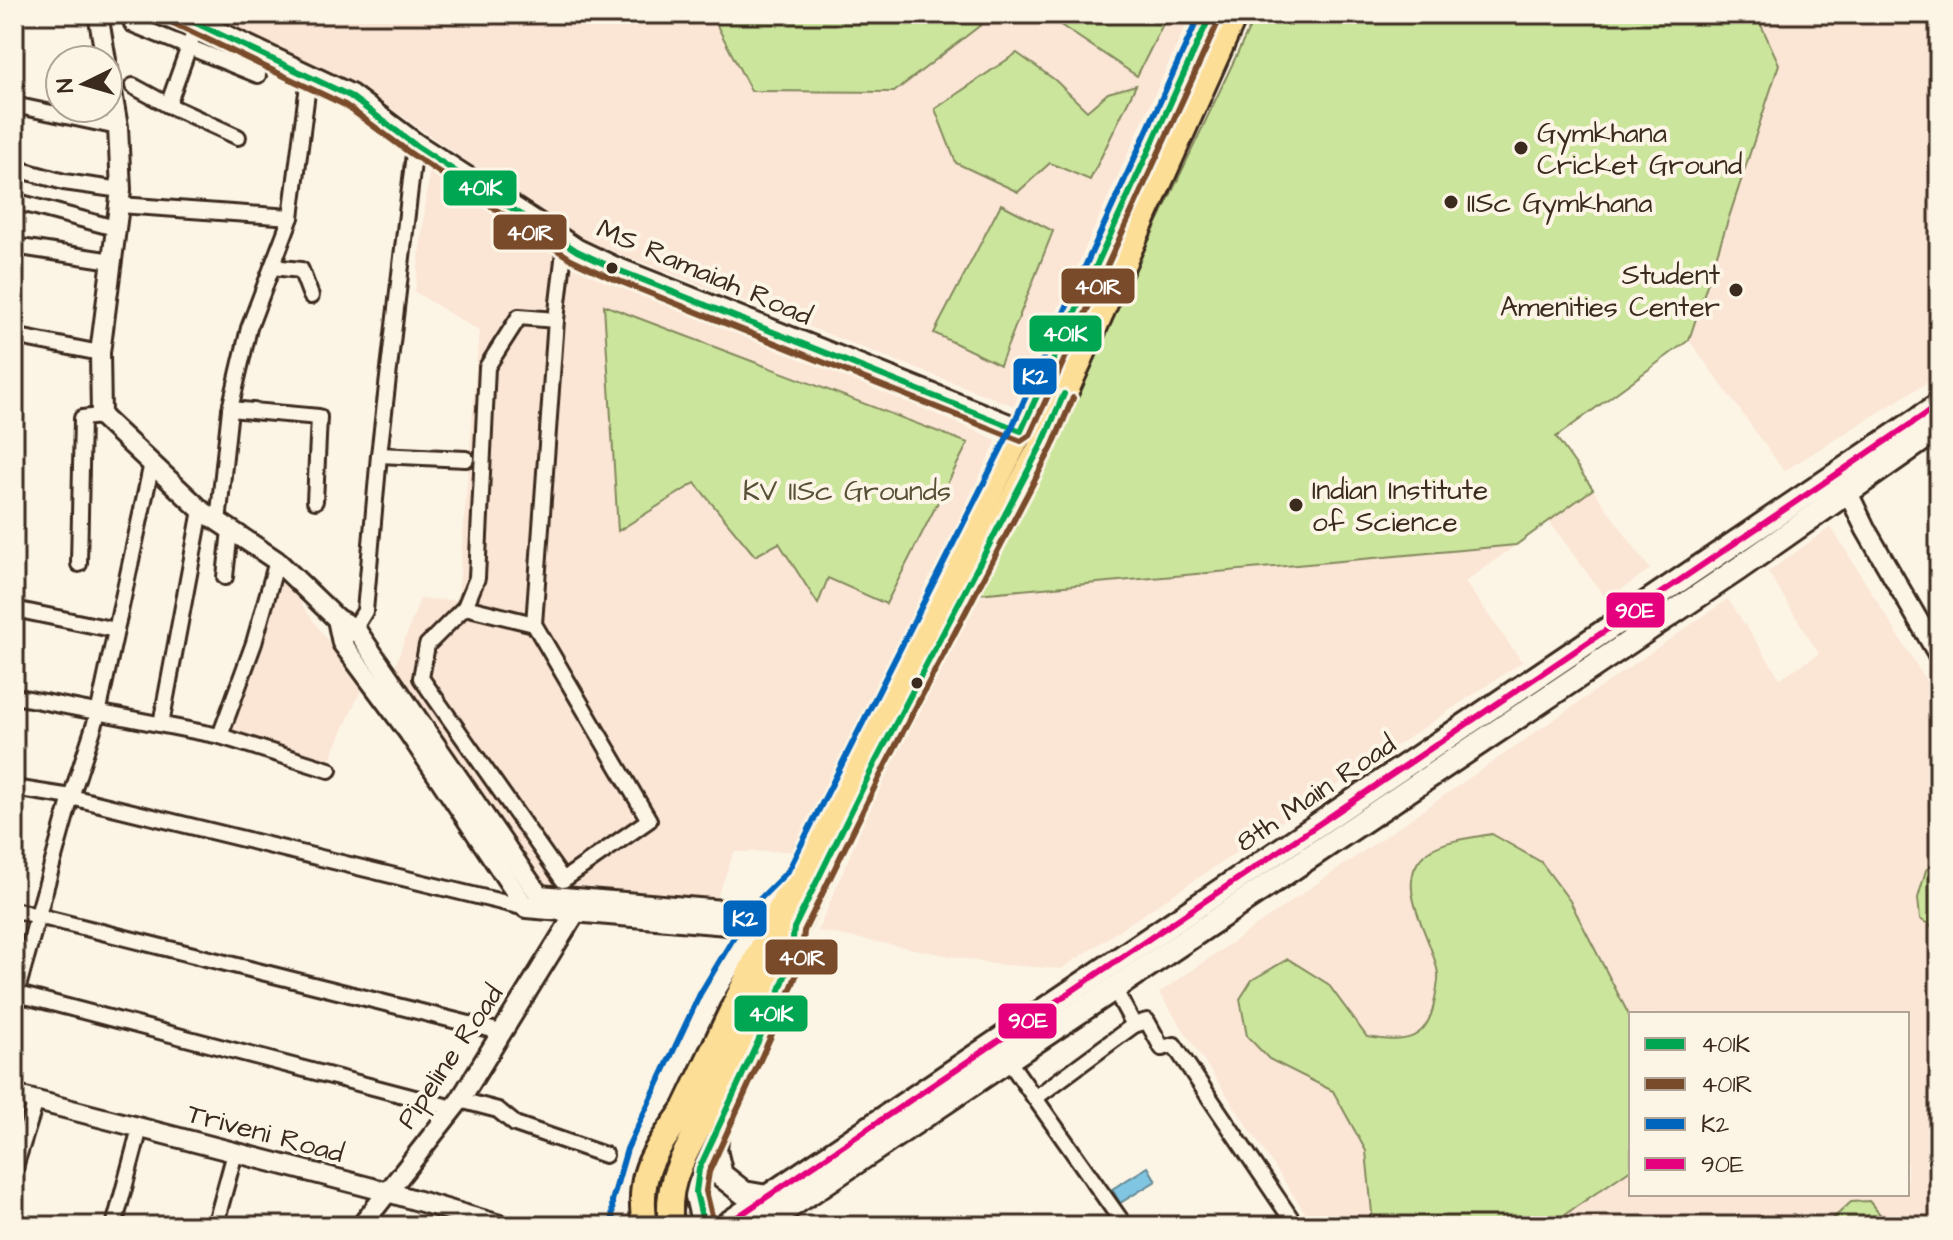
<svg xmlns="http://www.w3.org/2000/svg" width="1953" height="1240" font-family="'Architects Daughter',sans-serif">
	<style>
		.built { fill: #fbe5d5; fill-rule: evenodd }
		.green { fill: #cbe69c; stroke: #83885d; stroke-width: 2 }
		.water { fill: #80c5e1; stroke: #648793; stroke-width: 2 }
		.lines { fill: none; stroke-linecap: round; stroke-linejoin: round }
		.minor-casing { stroke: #3b2a1e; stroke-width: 20 }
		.tertiary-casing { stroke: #3b2a1e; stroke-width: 24 }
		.secondary-casing { stroke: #3b2a1e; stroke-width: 28 }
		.trunk-casing { stroke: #3b2a1e; stroke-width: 30 }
		.minor { stroke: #fcf5e5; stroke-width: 14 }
		.tertiary { stroke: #fcf5e5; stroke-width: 18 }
		.secondary { stroke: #fcf5e5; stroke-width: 22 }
		.trunk { stroke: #fdde96; stroke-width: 24 }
		.trunk-bridge-casing { stroke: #3b2a1e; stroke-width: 30; stroke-linecap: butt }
		.trunk-bridge { stroke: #fdde96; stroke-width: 24 }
		.bus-1-casing { stroke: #fcf5e5; stroke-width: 12 }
		.bus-2-casing { stroke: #fcf5e5; stroke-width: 12 }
		.bus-3-casing { stroke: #fcf5e5; stroke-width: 12 }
		.bus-4-casing { stroke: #fcf5e5; stroke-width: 12 }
		.bus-1 { stroke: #00a651; stroke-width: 6 }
		.bus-2 { stroke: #7a4b2a; stroke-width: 6 }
		.bus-3 { stroke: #0065bd; stroke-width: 6 }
		.bus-4 { stroke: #e5007d; stroke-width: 6 }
		.poi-dot { fill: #3b2a1e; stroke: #fcf5e5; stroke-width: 3 }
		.labels { text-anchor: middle; stroke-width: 8; stroke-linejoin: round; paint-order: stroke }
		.poi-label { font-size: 28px; fill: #3b2a1e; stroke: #fcf5e5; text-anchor: start }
		.street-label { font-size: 28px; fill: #3b2a1e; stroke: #fcf5e5 }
		.park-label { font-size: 28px; fill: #585037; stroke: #fcf5e5 }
		.line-badge { stroke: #fcf5e5; stroke-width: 3 }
		.badge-label { font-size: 22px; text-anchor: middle; font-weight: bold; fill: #fff }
	</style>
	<rect width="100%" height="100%" fill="#fcf5e5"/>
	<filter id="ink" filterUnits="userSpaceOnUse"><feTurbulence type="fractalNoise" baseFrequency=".0125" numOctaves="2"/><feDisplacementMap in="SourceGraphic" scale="16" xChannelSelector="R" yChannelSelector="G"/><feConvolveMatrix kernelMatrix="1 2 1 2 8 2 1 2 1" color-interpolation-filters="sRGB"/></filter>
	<g filter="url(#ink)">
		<g class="built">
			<polygon points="203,14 1191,14 1014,406 576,237 380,101"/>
			<polygon points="1255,14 1939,14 1939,382 1934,385 1931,380 1784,471 1689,340 1556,438 1650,569 1607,600 1549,521 1465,582 1522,662 1061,969 993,964 818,931 886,769 1052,446 1108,322"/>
			<polygon points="430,167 576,262 997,440 798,851 734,852 715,903 545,890 393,671 420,599 458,600 479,331 415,292"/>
			<path d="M1831 527 1927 682 1939 690V1226H1314L1159 993 1728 599 1780 678 1819 654 1768 572ZM1631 1014H1907V1194H1631Z"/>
			<polygon points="279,573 362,688 328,763 232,732"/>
		</g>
		<g class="green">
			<polygon points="711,14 982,14 982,24 894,92 751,91"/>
			<polygon points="1044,14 1168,14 1137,76"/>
			<polygon points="1256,14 1756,14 1779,64 1689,340 1556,437 1593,489 1516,545 976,594 1052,446"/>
			<polygon points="1017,53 1055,80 1087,111 1108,93 1136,85 1090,180 1050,163 1018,192 956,163 935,109"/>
			<polygon points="1001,204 1053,231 1000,365 934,333"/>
			<polygon points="604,305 968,443 886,604 828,578 818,604 779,543 755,556 695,483 618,531"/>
			<path d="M1492 834 1541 862 1570 901 1631 1019V1169L1548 1226H1367L1372 1213 1366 1151 1333 1091 1269 1059 1247 1036 1240 999 1252 980 1288 959 1328 984 1367 1037C1405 1043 1428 1042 1435 999 1436 991 1439 982 1438 974 1434 940 1393 887 1422 857 1438 840 1470 838 1492 834Z"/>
			<polygon points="1939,862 1939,931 1920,919 1918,898 1926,870"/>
			<polygon points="1869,1201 1883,1218 1884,1226 1825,1226 1851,1202"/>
		</g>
		<polygon class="water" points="1148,1167 1156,1181 1120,1203 1112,1189"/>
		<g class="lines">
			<g class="minor-casing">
				<g id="minor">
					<polyline points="132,24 258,75"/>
					<polyline points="197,24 168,105 238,137"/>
					<polyline points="133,86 168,105"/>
					<polyline points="14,105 118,127"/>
					<polyline points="14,168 64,182 121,190"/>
					<polyline points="14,201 115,228"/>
					<polyline points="120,205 291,217 309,77"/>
					<polyline points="14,246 112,261"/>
					<polyline points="272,267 301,270 311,296"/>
					<polyline points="556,320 519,317 487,367 477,578 465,607 427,645 421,678 563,880 649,820 534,624 556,320 565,243"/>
					<polyline points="14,336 100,353"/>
					<polyline points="230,409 319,417 315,501"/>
					<polyline points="379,455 466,459"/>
					<polyline points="218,522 230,409 249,328 291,217"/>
					<polyline points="79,564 82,418 101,416"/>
					<polyline points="225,577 230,530"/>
					<polyline points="465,607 534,624"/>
					<polyline points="14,609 116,630"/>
					<polyline points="351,634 365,611 379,455 415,145"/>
					<polyline points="14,696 220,736 329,770"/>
					<polyline points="161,724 201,510"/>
					<polyline points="220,736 254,643 277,561"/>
					<polyline points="14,788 71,797 526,908 530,904"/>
					<polyline points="14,910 501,1032"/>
					<polyline points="1114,988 1134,1025 1147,1021 1162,1048 1174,1045 1292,1220 1294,1226"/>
					<polyline points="14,993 453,1108"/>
					<polyline points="14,1001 71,797 98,714 152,463"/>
					<polyline points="1008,1060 1125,1226"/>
					<polyline points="1035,1098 1134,1025"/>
					<polyline points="460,1100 498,1110 515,1124 605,1155"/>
					<polyline points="14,1170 36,1101"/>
					<polyline points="114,1226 140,1128"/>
					<polyline points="215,1226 235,1153"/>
				</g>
			</g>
			<g class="tertiary-casing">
				<g id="tertiary">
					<polyline points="98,14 106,60"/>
					<polyline points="108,69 118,127 121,190 100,353 101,416 201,510 277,561 337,619 355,628 539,895 760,913"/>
					<polyline points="1843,482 1866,530 1939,656"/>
					<polyline points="337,619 342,643 409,733 526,908 751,927"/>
					<polyline points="14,1095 388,1192 503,1226"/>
					<polyline points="361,1226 460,1100 576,912"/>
				</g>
			</g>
			<g class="secondary-casing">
				<g id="secondary">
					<polyline points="177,14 350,96 415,145 543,228 577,251 613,268 1021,431"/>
					<polyline points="717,1131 715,1150 721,1175 744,1193 767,1197"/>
					<polyline points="623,1226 622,1203 636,1152 709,998 760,913 792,881"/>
					<polyline points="704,1226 696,1192 703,1154 773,1009 791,953"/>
					<polyline points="724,1226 1939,405"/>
					<polyline points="761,1226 1738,569 1939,428"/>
				</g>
			</g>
			<g class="trunk-casing">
				<g id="trunk">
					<polyline points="685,1109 796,877 1021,431 1211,14"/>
					<polyline points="702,1121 875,763 1043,442 1235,14"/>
				</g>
			</g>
			<use href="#minor" class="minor"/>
			<use href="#tertiary" class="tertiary"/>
			<use href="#secondary" class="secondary"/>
			<use href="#trunk" class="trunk"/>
			<g class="trunk-bridge-casing">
				<g id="trunk-bridge">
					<path d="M645 1226C636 1171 655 1152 685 1109"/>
					<path d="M671 1226C665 1182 683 1159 702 1121"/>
				</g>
			</g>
			<use href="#trunk-bridge" class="trunk-bridge"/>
			<g class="bus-1-casing">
				<g id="bus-1">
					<polyline points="177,14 350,96 415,145 577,251 613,268 1021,431 1211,14"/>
					<polyline points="704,1226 696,1192 699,1169 773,1009 791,960 794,928 875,763 1043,442 1064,394"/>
				</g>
			</g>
			<g class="bus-2-casing">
				<g id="bus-2">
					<polyline points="173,23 345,105 410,153 571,259 609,277 1021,441 1030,435 1220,18"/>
					<polyline points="714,1224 706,1191 709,1172 782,1012 801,963 804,931 884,768 1052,447 1073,398"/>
				</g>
			</g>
			<g class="bus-3-casing">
				<polyline id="bus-3" points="613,1226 612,1201 627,1149 700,994 752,907 788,871 1012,427 1200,14"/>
			</g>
			<g class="bus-4-casing">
				<polyline id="bus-4" points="724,1226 1939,405"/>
			</g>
			<use href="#bus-1" class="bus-1"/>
			<use href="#bus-2" class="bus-2"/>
			<use href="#bus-3" class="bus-3"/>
			<use href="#bus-4" class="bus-4"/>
		</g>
	</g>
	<g class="poi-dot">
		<circle cx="1521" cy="148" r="8"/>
		<circle cx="1451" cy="202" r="8"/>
		<circle cx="612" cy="268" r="7"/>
		<circle cx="1736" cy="290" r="8"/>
		<circle cx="1296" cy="505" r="8"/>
		<circle cx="917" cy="683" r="7"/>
	</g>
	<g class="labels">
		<g class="poi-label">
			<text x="1537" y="142">Gymkhana<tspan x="1537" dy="32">Cricket Ground</tspan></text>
			<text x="1467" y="212">IISc Gymkhana</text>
			<text x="1720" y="284" text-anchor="end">Student<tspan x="1720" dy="32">Amenities Center</tspan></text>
			<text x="1312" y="499">Indian Institute<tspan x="1312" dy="32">of Science</tspan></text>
		</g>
		<g class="street-label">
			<text transform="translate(705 271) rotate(23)" y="10">MS Ramaiah Road</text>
			<text transform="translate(1315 792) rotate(-34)" y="10">8th Main Road</text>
			<text transform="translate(449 1056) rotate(-56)" y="10">Pipeline Road</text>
			<text transform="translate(266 1132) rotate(15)" y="10">Triveni Road</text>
		</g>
		<g class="park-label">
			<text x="847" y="500">KV IISc Grounds</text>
		</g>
	</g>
	<g class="line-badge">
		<rect x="442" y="169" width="76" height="38" rx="8" fill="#00a651"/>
		<rect x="492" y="213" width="76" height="38" rx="8" fill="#7a4b2a"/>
		<rect x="1060" y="267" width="76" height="38" rx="8" fill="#7a4b2a"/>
		<rect x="1028" y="314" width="75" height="39" rx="8" fill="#00a651"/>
		<rect x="1012" y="357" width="46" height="39" rx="8" fill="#0065bd"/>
		<rect x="1605" y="591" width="61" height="38" rx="8" fill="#e5007d"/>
		<rect x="722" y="899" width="46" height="39" rx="8" fill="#0065bd"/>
		<rect x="764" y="938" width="75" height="38" rx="8" fill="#7a4b2a"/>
		<rect x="733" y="994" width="76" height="39" rx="8" fill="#00a651"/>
		<rect x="997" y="1002" width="61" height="38" rx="8" fill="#e5007d"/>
	</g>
	<g class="badge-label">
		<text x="480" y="195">401K</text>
		<text x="530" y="240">401R</text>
		<text x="1098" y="294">401R</text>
		<text x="1065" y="341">401K</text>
		<text x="1035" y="384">K2</text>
		<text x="1635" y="618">90E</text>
		<text x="745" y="926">K2</text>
		<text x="802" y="965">401R</text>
		<text x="771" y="1021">401K</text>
		<text x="1028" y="1028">90E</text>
	</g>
	<rect width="1953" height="1240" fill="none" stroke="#fcf5e5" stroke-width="48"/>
	<rect x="24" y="24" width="1905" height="1192" fill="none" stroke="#3b2a1e" stroke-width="3" filter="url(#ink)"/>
	<rect x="1629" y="1012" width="280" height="184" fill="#fcf5e5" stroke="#afa495" stroke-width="2"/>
	<rect x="1645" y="1038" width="40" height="12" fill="#00a651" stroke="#afa495" stroke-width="2"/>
	<text x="1701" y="1052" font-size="24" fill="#3b2a1e">401K</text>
	<rect x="1645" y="1078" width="40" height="12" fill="#7a4b2a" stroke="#afa495" stroke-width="2"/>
	<text x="1701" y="1092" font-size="24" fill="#3b2a1e">401R</text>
	<rect x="1645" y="1118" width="40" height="12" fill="#0065bd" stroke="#afa495" stroke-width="2"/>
	<text x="1701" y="1132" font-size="24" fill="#3b2a1e">K2</text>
	<rect x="1645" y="1158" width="40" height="12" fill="#e5007d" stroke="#afa495" stroke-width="2"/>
	<text x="1701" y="1172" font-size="24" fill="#3b2a1e">90E</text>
	<g transform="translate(84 84) rotate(265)"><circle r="38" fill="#fcf5e5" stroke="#afa495" stroke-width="2"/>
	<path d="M0-6L14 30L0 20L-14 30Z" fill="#3b2a1e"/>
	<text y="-12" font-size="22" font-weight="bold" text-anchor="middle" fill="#3b2a1e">N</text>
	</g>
</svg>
